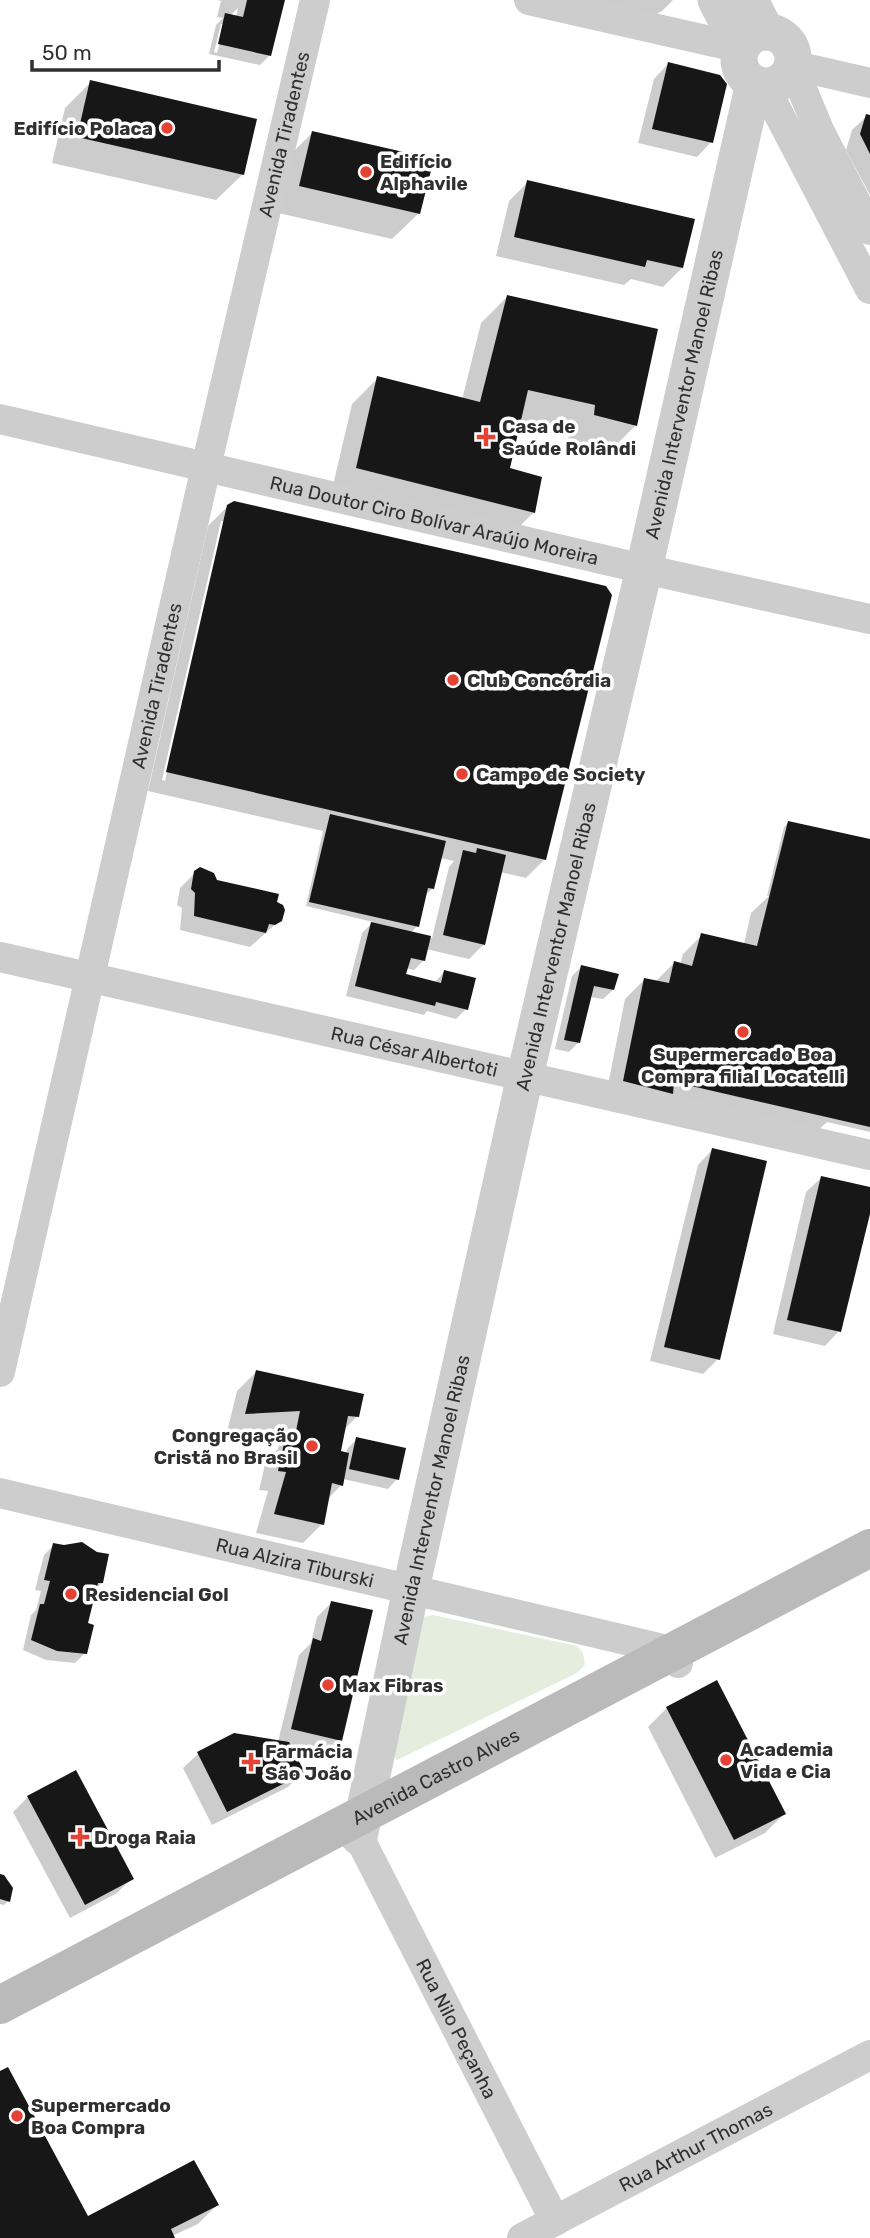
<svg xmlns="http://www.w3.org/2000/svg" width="870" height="2238" font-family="Rubik,sans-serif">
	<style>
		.green { fill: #e4edde }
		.shadow { fill: #0003; fill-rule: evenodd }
		.building { fill: #171717 }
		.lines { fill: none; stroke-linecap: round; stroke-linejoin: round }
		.minor { stroke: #cdcdcd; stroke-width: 30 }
		.tertiary { stroke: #cdcdcd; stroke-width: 37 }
		.secondary { stroke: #bababa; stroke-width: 38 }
		.poi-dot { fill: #e44235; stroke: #fff; stroke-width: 2.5 }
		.labels { text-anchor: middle; stroke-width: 7; stroke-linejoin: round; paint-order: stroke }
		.poi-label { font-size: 19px; font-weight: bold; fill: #303030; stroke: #fff; text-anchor: start }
		.street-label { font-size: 19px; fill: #303030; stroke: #fff }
	</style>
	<rect width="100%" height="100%" fill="#fff"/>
	<polygon class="green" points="433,1615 577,1646 583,1653 585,1665 577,1673 397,1760 392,1755 423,1617"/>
	<g class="shadow">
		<path d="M218 0H283L269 56 260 65 209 54 216 25 223 18 217 17 221 1ZM238 8 236 17 230 16ZM221 24H225L217 53 214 52Z"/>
		<polygon points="566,0 673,0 662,11 645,20"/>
		<polygon points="668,64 711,142 697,157 638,143 654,79"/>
		<polygon points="91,82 243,174 216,200 52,163 65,108"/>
		<polygon points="867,116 870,116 870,195 846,150 852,130"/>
		<polygon points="312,133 419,213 392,239 274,212 286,159"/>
		<polygon points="528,182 682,268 663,287 631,279 624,285 496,256 509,201"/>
		<polygon points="507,297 635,426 609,452 568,441 570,431 519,420 508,469 534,512 508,538 331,494 352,404 378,378 462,400 481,323"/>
		<path d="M228 506 545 859 526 878 500 872 484 944 469 959 426 949 424 960 414 970 406 968 404 976 434 983 444 972 466 1009 456 1019 427 1011 424 1015 346 996 362 933 373 922 306 906 323 831 148 791 208 526ZM221 521H225L165 781 162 780ZM440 858 454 861 449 867 432 938 411 933 417 926 425 892 428 893 433 888Z"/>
		<polygon points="789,822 870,840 870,1132 827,1122 812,1136 605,1100 625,999 644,980 655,982 674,963 680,965 683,954 702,935 744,944 751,913 769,896 767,896 784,827"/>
		<polygon points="196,872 275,902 280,920 250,947 180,930 182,908 177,905 180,888"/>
		<polygon points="582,966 613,990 603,999 590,997 579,1042 569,1052 555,1049 572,976"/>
		<polygon points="712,1150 718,1359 703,1374 650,1361 698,1165"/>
		<polygon points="821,1178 870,1189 870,1205 839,1331 825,1346 773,1334 806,1192"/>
		<polygon points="256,1372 357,1416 344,1430 339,1453 346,1454 347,1449 357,1439 397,1479 388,1489 343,1479 341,1485 327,1500 322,1524 303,1543 256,1533 268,1491 259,1490 266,1460 278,1449 282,1429 227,1432 237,1391"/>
		<polygon points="54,1545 64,1547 102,1583 94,1590 86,1624 85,1653 75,1663 46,1660 23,1650 31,1615 36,1610 41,1591 35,1590 44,1555"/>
		<polygon points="331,1603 340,1740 326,1755 290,1746 303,1772 288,1787 212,1825 183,1768 198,1754 278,1742 299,1655 311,1643 317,1617"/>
		<polygon points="667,1708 784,1814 765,1833 715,1858 648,1727"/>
		<polygon points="28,1797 132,1878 117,1893 70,1918 13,1812"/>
		<polygon points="0,1876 8,1901 4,1905 0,1904"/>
		<polygon points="0,2073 87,2219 217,2205 198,2224 172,2236 173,2238 0,2238"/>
	</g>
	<g class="building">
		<polygon points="247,0 285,0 271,56 218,44 225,13 243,17"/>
		<polygon points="668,62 720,75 727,84 713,143 652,129"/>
		<polygon points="90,80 257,119 244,175 77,137"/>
		<polygon points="866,114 870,115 870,154 860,134"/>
		<polygon points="312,131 434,159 420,214 299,186"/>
		<polygon points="527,180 695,219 683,268 647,260 645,267 514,237"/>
		<polygon points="507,295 658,329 637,426 594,415 595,405 528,390 510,468 542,477 535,513 356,468 377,376 480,402"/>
		<polygon points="234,501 606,586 612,595 546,860 166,772 227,505"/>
		<polygon points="330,814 446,841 434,889 428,888 419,927 309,902"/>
		<polygon points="788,821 870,839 870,1127 674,1082 673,1094 623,1081 644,978 669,983 674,961 692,966 701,933 757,946"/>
		<polygon points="477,848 506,855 485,945 443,935 463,850 476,853"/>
		<polygon points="200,867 214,873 217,880 279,894 277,902 283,905 285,910 282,921 275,925 269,924 266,933 194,916 195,893 191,889 194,871"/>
		<polygon points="371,922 431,936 425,961 411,958 406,974 441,983 444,970 476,978 468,1010 436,1002 435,1006 355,986"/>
		<polygon points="581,965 619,974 614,990 594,986 580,1043 564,1040"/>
		<polygon points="712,1148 767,1161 720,1360 664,1347"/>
		<polygon points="821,1176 870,1187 870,1214 841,1332 787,1320"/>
		<polygon points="256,1370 364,1394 359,1417 348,1416 341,1451 349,1453 343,1486 332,1483 324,1525 274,1514 286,1472 278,1471 285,1439 294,1441 300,1411 245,1414"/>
		<polygon points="356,1437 406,1448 399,1480 349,1469"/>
		<polygon points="82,1542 97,1552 109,1554 103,1583 98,1583 88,1623 94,1625 87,1654 57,1651 31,1640 40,1604 44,1604 50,1581 44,1580 53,1543 64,1545"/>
		<polygon points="331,1601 373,1610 342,1741 291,1729 313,1638 321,1641"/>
		<polygon points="717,1680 786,1814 734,1840 666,1707"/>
		<polygon points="234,1733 289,1742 305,1773 227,1812 197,1752"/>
		<polygon points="76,1770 134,1879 85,1905 27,1796"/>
		<polygon points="0,1874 4,1875 13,1888 10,1902 0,1899"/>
		<polygon points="8,2067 88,2216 194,2160 219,2205 171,2229 175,2238 0,2238 0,2071"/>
	</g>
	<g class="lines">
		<g class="minor">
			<polyline points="529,0 741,48"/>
			<polyline points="792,65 819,130 870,230"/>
			<polyline points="792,65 870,83"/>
			<polyline points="764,86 870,289"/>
			<path id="s1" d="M0 419 644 569 870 619"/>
			<path id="s2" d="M0 957 870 1155"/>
			<path id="s3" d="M0 1372 206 467 315 0"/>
			<path id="s4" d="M0 1493 672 1651 678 1663"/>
			<path id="s5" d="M359 1837 555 2221"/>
			<path id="s6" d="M522 2238 870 2055"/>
		</g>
		<g class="tertiary">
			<polyline points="716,0 741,48"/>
			<polyline points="750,0 766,32"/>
			<circle cx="766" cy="59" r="27"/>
			<path id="s7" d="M359 1837 411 1589 525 1076 644 569 754 83"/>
		</g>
		<path class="secondary" id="s8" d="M0 2005 870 1548"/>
	</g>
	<g class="poi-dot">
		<circle cx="167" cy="128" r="7"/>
		<circle cx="366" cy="172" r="7"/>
		<path d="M482.5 426.5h7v7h7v7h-7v7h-7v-7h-7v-7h7z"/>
		<circle cx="453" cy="680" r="7"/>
		<circle cx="462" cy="774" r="7"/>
		<circle cx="743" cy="1032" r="7"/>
		<circle cx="312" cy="1446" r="7"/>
		<circle cx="71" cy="1594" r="7"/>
		<circle cx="328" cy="1685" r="7"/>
		<circle cx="726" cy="1760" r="7"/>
		<path d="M247.5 1751.5h7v7h7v7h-7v7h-7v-7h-7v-7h7z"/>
		<path d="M76.5 1826.5h7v7h7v7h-7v7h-7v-7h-7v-7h7z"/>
		<circle cx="17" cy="2116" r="7"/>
	</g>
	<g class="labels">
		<g class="poi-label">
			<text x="153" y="135" text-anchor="end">Edifício Polaca</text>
			<text x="380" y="168">Edifício<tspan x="380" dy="22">Alphavile</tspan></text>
			<text x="502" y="433">Casa de<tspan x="502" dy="22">Saúde Rolândi</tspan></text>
			<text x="467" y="687">Club Concórdia</text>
			<text x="476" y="781">Campo de Society</text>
			<text x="743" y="1061" text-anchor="middle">Supermercado Boa<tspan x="743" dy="22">Compra filial Locatelli</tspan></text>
			<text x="298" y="1442" text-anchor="end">Congregação<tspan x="298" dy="22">Cristã no Brasil</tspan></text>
			<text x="85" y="1601">Residencial Gol</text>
			<text x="342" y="1692">Max Fibras</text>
			<text x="740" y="1756">Academia<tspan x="740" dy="22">Vida e Cia</tspan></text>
			<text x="265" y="1758">Farmácia<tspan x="265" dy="22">São João</tspan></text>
			<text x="94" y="1844">Droga Raia</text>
			<text x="31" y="2112">Supermercado<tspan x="31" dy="22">Boa Compra</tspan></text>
		</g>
		<g class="street-label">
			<text dy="7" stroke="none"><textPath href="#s3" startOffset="1270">Avenida Tiradentes</textPath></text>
			<text dy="7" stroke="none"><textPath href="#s7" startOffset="1479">Avenida Interventor Manoel Ribas</textPath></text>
			<text dy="7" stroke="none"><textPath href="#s1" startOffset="446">Rua Doutor Ciro Bolívar Araújo Moreira</textPath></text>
			<text dy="7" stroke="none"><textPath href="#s3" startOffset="704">Avenida Tiradentes</textPath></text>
			<text dy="7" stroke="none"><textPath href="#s7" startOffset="912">Avenida Interventor Manoel Ribas</textPath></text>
			<text dy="7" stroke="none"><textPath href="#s2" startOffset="425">Rua César Albertoti</textPath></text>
			<text dy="7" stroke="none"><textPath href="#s7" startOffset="345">Avenida Interventor Manoel Ribas</textPath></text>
			<text dy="7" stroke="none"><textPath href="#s4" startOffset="303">Rua Alzira Tiburski</textPath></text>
			<text dy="7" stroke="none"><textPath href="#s8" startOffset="492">Avenida Castro Alves</textPath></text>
			<text dy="7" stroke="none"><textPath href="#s5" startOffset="215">Rua Nilo Peçanha</textPath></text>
			<text dy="7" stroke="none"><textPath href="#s6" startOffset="196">Rua Arthur Thomas</textPath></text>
		</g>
	</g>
	<path d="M32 60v10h187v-10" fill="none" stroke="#303030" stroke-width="3.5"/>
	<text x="42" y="60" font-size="21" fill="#303030" stroke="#ffffff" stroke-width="5" paint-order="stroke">50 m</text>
</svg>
